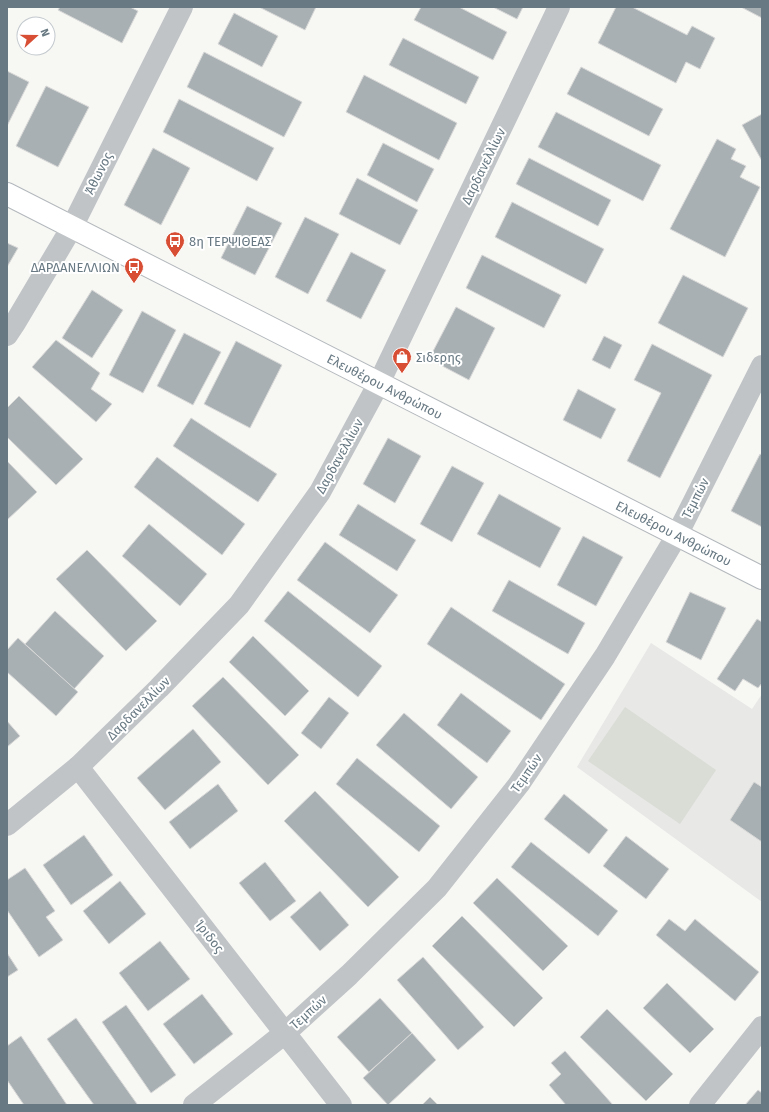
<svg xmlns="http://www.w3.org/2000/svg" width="769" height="1112" font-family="'Fira Sans',sans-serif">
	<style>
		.built { fill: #e8e8e7 }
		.garden { fill: #d9ddd5 }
		.building { fill: #a8b0b4; stroke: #d8d8d7 }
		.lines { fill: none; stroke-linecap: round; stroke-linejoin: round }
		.secondary-casing { stroke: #b3b8bc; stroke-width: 24 }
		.street { stroke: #c0c4c7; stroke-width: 22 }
		.secondary { stroke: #fff; stroke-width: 22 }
		.labels { text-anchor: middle; stroke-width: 4; stroke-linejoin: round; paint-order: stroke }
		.street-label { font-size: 13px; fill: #687983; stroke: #fff }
		.poi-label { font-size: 13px; fill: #687983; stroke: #fff; text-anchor: start }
	</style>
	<rect width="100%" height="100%" fill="#f7f7f4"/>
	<polygon class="built" points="651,643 752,709 762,694 762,902 577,767"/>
	<polygon class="garden" points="625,707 716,770 680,824 588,761"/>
	<g class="building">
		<polygon points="60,7 130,7 138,11 122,43 58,10"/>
		<polygon points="259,7 316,7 305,30"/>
		<polygon points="421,7 459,7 507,32 493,60 414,20"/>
		<polygon points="493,7 523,7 517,19"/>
		<polygon points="616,7 632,7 687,35 692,26 715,38 700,69 686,62 676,83 598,43"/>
		<polygon points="741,7 762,7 762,18"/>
		<polygon points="234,13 278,36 262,67 218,44"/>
		<polygon points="403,38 479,77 466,104 389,65"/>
		<polygon points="204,52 302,102 284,137 187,87"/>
		<polygon points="581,67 663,109 649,136 567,94"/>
		<polygon points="7,71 29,82 7,126"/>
		<polygon points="364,75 457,123 439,160 346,112"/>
		<polygon points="46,86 89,107 58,167 16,146"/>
		<polygon points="179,99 274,148 257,181 163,132"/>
		<polygon points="556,112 661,165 643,201 538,147"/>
		<polygon points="762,114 762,161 742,125"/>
		<polygon points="717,139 736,149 731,159 746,166 740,177 760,187 725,257 670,229"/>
		<polygon points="383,143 434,169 417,202 367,175"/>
		<polygon points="153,148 190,168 161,225 124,205"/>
		<polygon points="529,158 611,200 598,226 516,184"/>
		<polygon points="357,178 418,210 400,245 339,214"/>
		<polygon points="512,202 604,249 586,284 495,237"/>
		<polygon points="247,206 282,223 255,275 221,258"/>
		<polygon points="305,217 339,234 308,294 275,277"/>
		<polygon points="7,243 18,248 7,267"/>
		<polygon points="351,252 386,270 361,319 326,301"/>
		<polygon points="482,255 561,295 544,328 466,288"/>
		<polygon points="683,275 748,308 723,357 658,323"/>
		<polygon points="92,290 123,310 92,358 62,338"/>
		<polygon points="456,307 495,328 469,380 429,359"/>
		<polygon points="142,311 176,330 143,393 109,375"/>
		<polygon points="184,333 221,352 193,405 157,386"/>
		<polygon points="604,336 622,345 610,369 592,360"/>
		<polygon points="56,340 100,373 91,389 112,404 96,422 32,367"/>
		<polygon points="236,341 282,365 250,428 204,404"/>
		<polygon points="652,344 712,375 660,478 627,461 661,393 634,380"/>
		<polygon points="578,389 616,409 601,439 563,420"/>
		<polygon points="19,396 83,459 56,485 7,437 7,408"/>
		<polygon points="191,418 277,474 258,502 173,446"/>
		<polygon points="388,438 421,456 395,503 363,484"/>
		<polygon points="760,454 762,455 762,527 731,511"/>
		<polygon points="157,457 245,524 222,555 134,487"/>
		<polygon points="7,461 37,492 7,520"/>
		<polygon points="452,466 484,483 452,542 420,524"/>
		<polygon points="499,494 561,528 540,568 477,534"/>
		<polygon points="358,504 416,540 397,571 339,535"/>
		<polygon points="149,524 207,574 180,606 122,556"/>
		<polygon points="583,536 623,557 596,606 557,585"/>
		<polygon points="325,542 398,595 370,633 297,580"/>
		<polygon points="87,550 157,621 126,651 56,579"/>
		<polygon points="509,580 585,623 568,654 492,611"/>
		<polygon points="288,591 382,666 358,697 264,621"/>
		<polygon points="690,592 726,608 701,660 666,642"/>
		<polygon points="451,607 565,684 541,720 427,644"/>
		<polygon points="55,611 104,656 74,689 25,644"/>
		<polygon points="757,619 762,622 762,683 758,688 743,679 735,691 717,679"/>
		<polygon points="253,636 309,691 285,716 229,662"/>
		<polygon points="18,638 78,692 56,716 7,672 7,650"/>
		<polygon points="223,677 299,755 268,785 192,706"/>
		<polygon points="461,693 511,731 487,763 437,725"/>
		<polygon points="329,697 349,713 321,749 301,733"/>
		<polygon points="404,713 478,777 451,809 376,745"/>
		<polygon points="7,721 20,736 7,747"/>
		<polygon points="193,729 221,762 165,810 137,778"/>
		<polygon points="357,758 440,826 419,852 336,784"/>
		<polygon points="754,782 762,787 762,842 730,820"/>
		<polygon points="218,784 238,811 190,849 169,822"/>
		<polygon points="315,791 399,877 368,907 284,821"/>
		<polygon points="564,794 608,830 589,854 544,819"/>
		<polygon points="84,835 113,875 71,905 43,865"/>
		<polygon points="626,836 669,869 646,899 603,866"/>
		<polygon points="531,842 618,911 598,936 511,867"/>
		<polygon points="265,862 296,901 270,921 239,883"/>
		<polygon points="25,868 55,911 46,917 63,940 39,957 7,910 7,880"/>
		<polygon points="497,878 568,946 543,971 473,903"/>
		<polygon points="120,881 146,914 109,944 83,911"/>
		<polygon points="320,891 349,925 320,951 290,917"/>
		<polygon points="462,916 543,998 514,1027 432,946"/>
		<polygon points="669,919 685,931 695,919 759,972 735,1001 656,935"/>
		<polygon points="160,941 190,979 148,1011 119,973"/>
		<polygon points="7,953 18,970 7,977"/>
		<polygon points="423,957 484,1027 458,1050 397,980"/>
		<polygon points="667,983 714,1029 690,1053 643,1008"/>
		<polygon points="202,994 233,1034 194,1064 163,1024"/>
		<polygon points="380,998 412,1033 369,1072 337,1037"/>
		<polygon points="126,1005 176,1075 151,1093 102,1022"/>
		<polygon points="607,1009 673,1074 646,1101 580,1037"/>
		<polygon points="76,1018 137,1104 136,1105 94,1105 47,1039"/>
		<polygon points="412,1033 436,1060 388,1105 363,1078"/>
		<polygon points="21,1036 67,1105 24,1105 7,1080 7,1046"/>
		<polygon points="565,1051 613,1105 566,1105 549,1085 561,1074 551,1063"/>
		<polygon points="758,1090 762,1093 762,1105 745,1105"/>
		<polygon points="430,1097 438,1105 422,1105"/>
	</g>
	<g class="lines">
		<g class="secondary-casing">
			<g id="secondary">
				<path id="s1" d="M7 194 762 578"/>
			</g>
		</g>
		<g class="street">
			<polyline points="7,335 15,323 72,227 182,7"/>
			<polyline points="78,767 341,1105"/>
			<polyline points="7,825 78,767 159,688 239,605 320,492 379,383 559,7"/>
			<polyline points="194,1105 285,1033 349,975 437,888 519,784 605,656 677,535 762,366"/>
			<polyline points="700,1105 762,1027"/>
		</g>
		<use href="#secondary" class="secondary"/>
	</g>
	<defs>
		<g id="bus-pin" transform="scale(1)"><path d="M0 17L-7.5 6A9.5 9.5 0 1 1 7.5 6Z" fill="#d74e34" stroke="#fff"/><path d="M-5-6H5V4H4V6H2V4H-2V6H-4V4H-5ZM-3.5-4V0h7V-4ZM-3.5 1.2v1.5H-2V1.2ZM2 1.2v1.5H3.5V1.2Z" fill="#fff"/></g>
		<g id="shop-pin" transform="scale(1)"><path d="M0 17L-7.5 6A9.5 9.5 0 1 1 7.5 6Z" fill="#d74e34" stroke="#fff"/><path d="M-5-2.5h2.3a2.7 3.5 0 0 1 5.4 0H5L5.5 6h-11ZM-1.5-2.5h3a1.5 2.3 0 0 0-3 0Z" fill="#fff"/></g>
	</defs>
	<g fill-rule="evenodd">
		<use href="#bus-pin" x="175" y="241"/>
		<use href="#bus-pin" x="134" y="267"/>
		<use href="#shop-pin" x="402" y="357"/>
	</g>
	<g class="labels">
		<g class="street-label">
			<text transform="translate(483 166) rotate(-64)" y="5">Δαρδανελλίων</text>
			<text transform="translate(98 173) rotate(-63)" y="5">Άθωνος</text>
			<text dy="5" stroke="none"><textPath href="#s1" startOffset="424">Ελευθέρου Ανθρώπου</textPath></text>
			<text transform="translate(339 456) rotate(-61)" y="5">Δαρδανελλίων</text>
			<text transform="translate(695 498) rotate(-63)" y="5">Τεμπών</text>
			<text dy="5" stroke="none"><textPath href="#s1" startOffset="748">Ελευθέρου Ανθρώπου</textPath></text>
			<text transform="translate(138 708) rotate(-45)" y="5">Δαρδανελλίων</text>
			<text transform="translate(526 773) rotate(-55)" y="5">Τεμπών</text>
			<text transform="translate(210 936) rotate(52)" y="5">Ίριδος</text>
			<text transform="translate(308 1012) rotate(-42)" y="5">Τεμπών</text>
		</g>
		<g class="poi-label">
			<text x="189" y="246">8η ΤΕΡΨΙΘΕΑΣ</text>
			<text x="120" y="272" text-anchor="end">ΔΑΡΔΑΝΕΛΛΙΩΝ</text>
			<text x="416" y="362">Σιδερης</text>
		</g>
	</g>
	<rect width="769" height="1112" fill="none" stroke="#687983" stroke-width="16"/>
	<g transform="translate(36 36) rotate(69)"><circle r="19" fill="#ffffff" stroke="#c3c9cd"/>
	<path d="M0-3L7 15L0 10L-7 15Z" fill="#d74e34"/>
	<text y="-6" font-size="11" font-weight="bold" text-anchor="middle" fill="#687983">N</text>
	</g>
</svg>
